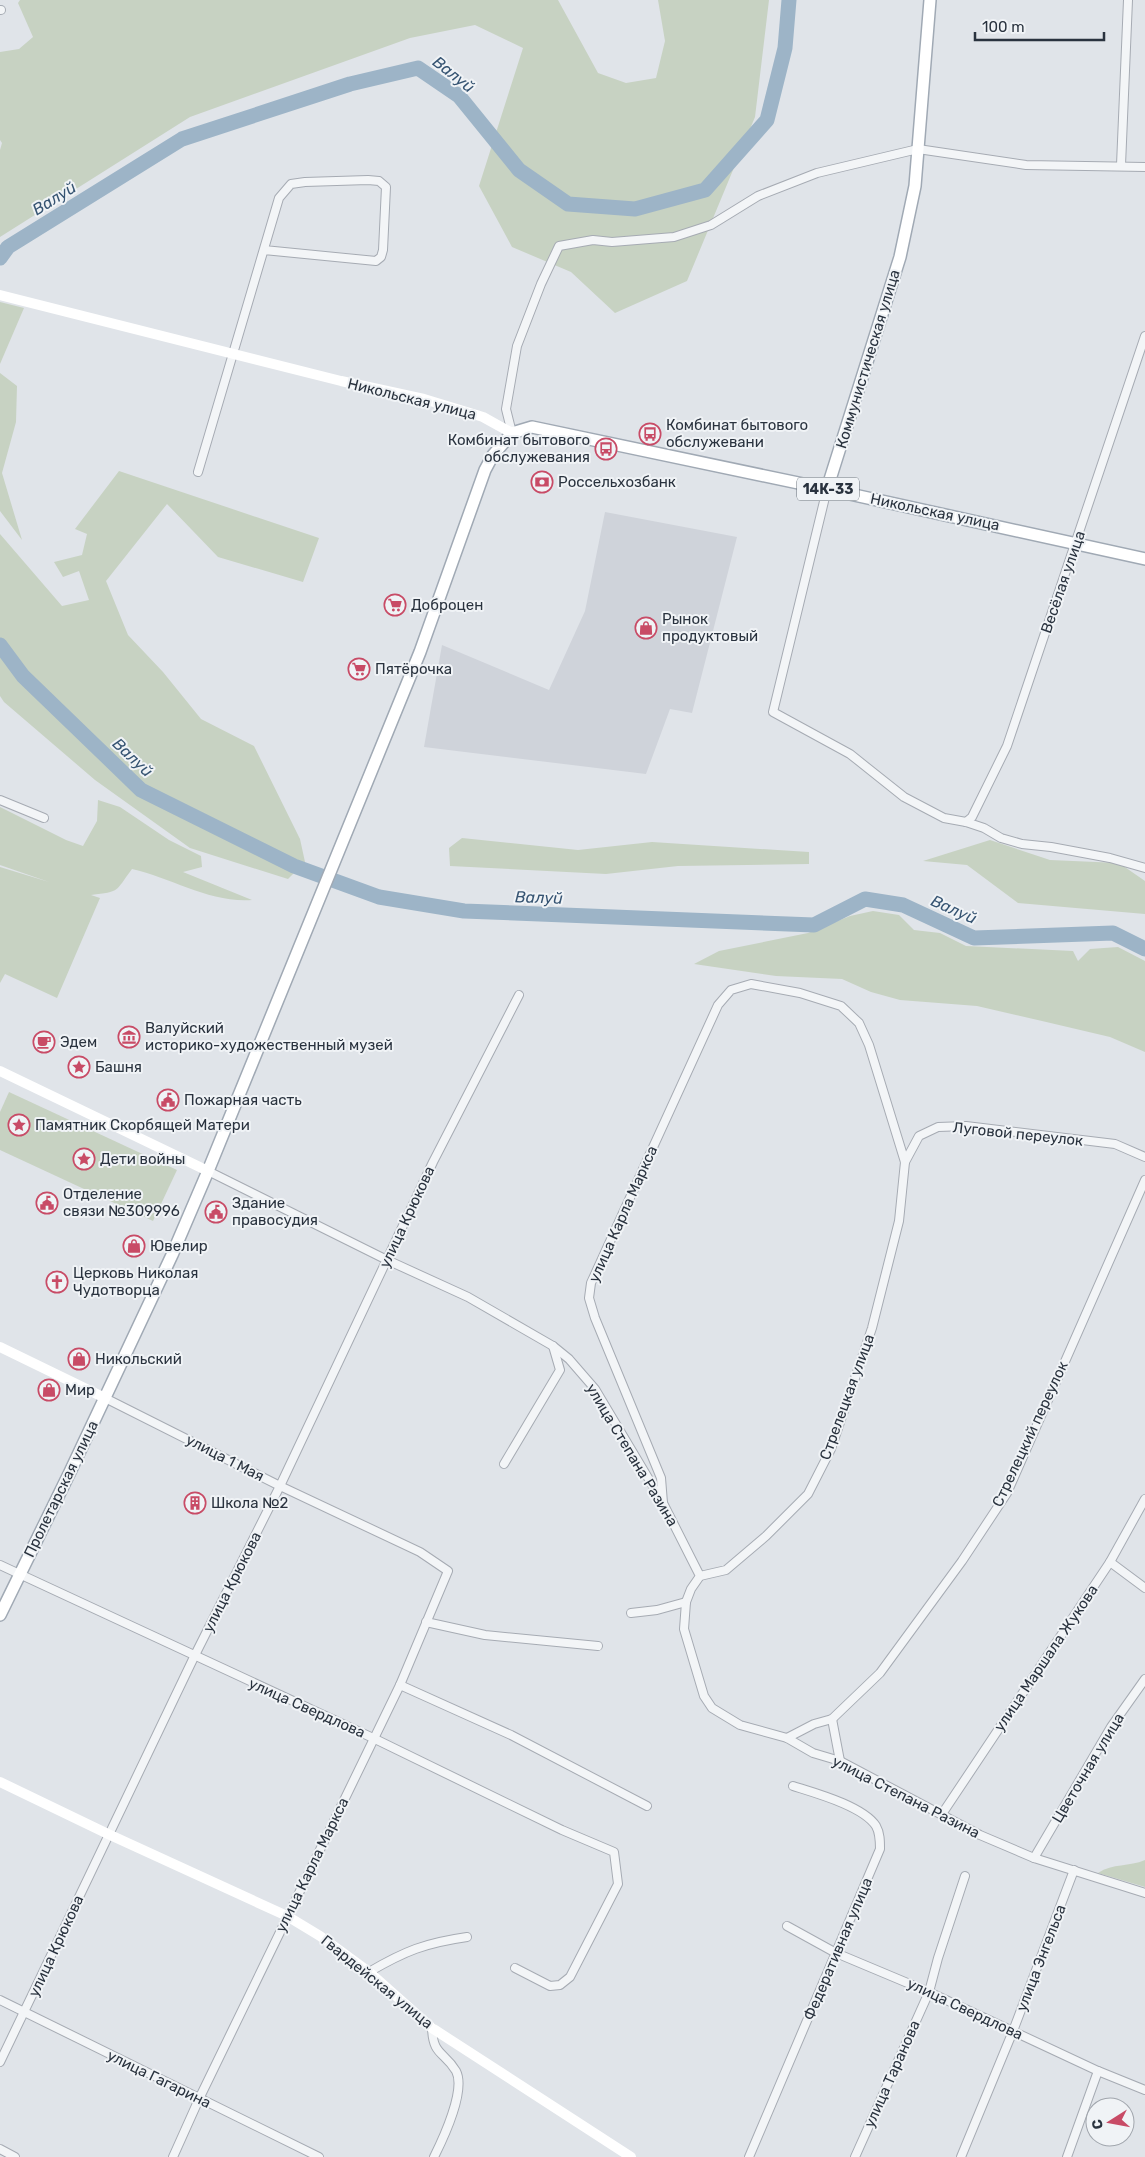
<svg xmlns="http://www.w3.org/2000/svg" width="1145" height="2157" font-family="Rubik,sans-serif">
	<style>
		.built { fill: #cfd3da }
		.green { fill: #c7d2c2 }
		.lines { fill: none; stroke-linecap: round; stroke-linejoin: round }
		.river { stroke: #9db4c7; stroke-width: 15 }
		.street-casing { stroke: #a6abb3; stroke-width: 10 }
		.primary-casing { stroke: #a0a9b4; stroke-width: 14 }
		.street { stroke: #f3f5f7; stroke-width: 8 }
		.secondary { stroke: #fff; stroke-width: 10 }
		.primary { stroke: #fff; stroke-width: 11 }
		.labels { text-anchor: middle; stroke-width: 4; stroke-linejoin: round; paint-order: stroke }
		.shield { fill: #f0f3f6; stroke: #656d76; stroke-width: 1 }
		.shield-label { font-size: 14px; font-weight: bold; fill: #2a333f }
		.street-label { font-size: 15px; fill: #2a333f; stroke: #f0f3f6 }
		.poi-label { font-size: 15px; fill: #2a333f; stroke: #f0f3f6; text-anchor: start }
		.water-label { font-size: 16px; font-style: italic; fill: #365472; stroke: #f0f3f6 }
	</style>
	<rect width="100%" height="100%" fill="#e0e4e9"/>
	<polygon class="built" points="605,512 737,537 692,713 670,709 646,774 424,747 442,645 549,690 585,611"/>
	<g class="green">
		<polygon points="20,0 558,0 598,73 626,83 656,78 665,41 658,0 769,0 755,117 687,281 615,313 571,272 512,247 479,186 523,48 475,25 410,38 190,117 0,237 0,150 2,143 0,140 0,52 19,49 33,37 18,3"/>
		<polygon points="0,302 24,308 0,364"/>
		<polygon points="0,373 17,386 16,422 2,473 22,540 0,511"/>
		<polygon points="119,471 319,538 303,582 218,557 167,504 106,581 128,635 163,672 201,719 254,746 300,839 305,862 288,879 190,848 95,780 4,702 0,696 0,534 62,606 89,600 79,571 63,577 54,562 82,555 87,534 75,529"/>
		<path d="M98 800 120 807 169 840 201 856 202 867 183 872 252 900C209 903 172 878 132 869 114 893 121 891 91 895L100 898 57 998 5 974 0 983V867L49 882 0 865V807L66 840 83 846 97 821Z"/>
		<polygon points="462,838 578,850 652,842 809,852 809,864 678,866 606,874 450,866 449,848"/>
		<polygon points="990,840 1050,860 1119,863 1145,881 1145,914 1018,903 967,865 923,861"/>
		<polygon points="873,911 899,915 914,930 940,933 966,946 1073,951 1078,961 1090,949 1118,947 1145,961 1145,1052 1110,1037 1042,1021 977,1006 900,1000 871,992 842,979 776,976 694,964 719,951 808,933 850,916"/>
		<polygon points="9,1092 177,1170 153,1221 0,1150 0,1112"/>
		<path d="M1145 1860V1887L1098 1873C1113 1863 1129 1867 1145 1860Z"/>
	</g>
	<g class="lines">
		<g class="river">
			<polyline points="0,258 8,247 182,139 350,84 418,68 459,96 519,170 568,204 635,209 705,190 767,120 785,48 789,0"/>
			<polyline points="0,645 23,676 141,790 294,866 379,897 464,911 814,925 865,899 903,905 974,938 1113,933 1145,949"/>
		</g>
		<g class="street-casing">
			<g id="street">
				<polyline points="0,10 1,10"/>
				<polyline points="1121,165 1128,0"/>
				<polyline points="512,433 506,409 517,346 541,284 559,246 593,240 612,242 674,237 711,225 758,196 817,173 918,149 1026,165 1145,167"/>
				<polyline points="198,472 279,198 291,184 305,182 368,180 379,181 386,187 383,250 381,257 376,261 264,250"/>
				<polyline points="827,489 773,712 850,754 904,797 944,818 966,822 984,828 1001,838 1022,844 1051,847 1110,858 1145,868"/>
				<polyline points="0,800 44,818"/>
				<polyline points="966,822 972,817 1007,746 1145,336"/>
				<polyline points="905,1162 919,1136 938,1127 966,1126 1115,1144 1145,1157"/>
				<polyline points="208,1171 387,1260 468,1297 553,1346 569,1359 595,1389 663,1503 700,1576 691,1589 686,1602 684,1629 704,1696 712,1708 740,1725 787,1738 813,1753 840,1761 980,1835 1034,1858 1145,1893"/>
				<polyline points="105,1398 280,1486 420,1552 448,1571 400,1685 199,2099 173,2157"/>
				<polyline points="504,1464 560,1370 553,1346"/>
				<polyline points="663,1503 661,1478 595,1318 589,1298 591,1283 718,1005 731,990 751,984 800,993 841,1006 859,1023 869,1045 905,1162 899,1221 872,1328 831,1449 808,1494 766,1536 726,1570 700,1576"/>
				<polyline points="1110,1562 1145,1588"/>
				<polyline points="0,1565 373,1738 562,1830 614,1852 618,1884 570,1977 560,1985 550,1986 515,1968"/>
				<polyline points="631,1613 657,1610 686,1602"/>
				<polyline points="426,1622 485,1635 598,1646"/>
				<polyline points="400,1685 511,1735 647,1806"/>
				<polyline points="832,1719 840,1761"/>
				<polyline points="787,1738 814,1724 832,1719 880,1673 962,1561 1007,1493 1145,1180"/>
				<polyline points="942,1814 1110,1562 1145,1499"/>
				<polyline points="1034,1858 1111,1727 1145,1679"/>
				<polyline points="787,1926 836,1953 929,1992 1098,2071 1145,2090"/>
				<path d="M369 1972C405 1951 425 1943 467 1937"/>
				<polyline points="0,2000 319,2157"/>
				<path d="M432 2028C433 2056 444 2051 456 2071 466 2090 443 2139 434 2157"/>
				<polyline points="0,2062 194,1657 280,1486 433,1162 519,995"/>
				<polyline points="0,2149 15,2157"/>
				<path d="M749 2157 880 1849C880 1841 880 1833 876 1826 863 1806 815 1793 793 1786"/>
				<polyline points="855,2157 929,1992 938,1958 965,1876"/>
				<polyline points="961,2157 1013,2031 1074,1870"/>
				<polyline points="1067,2157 1098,2071"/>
			</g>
		</g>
		<g class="primary-casing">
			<g id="primary">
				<polyline points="827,489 900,257 915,186 930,0"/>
				<polyline points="0,1615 70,1472 172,1255 208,1171 420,652 485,470 493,455 512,433 532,427 827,489 1145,559"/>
			</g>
		</g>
		<use href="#street" class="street"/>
		<g class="secondary">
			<polyline points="0,295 341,381 424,399 483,417 512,433"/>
			<polyline points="0,1071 208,1171"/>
			<polyline points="0,1347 105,1398"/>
			<polyline points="0,1782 108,1834 287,1916 320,1936 369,1972 432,2028 631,2157"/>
		</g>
		<use href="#primary" class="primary"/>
	</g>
	<defs>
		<g id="bus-ring" transform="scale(1.125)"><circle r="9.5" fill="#f0f3f6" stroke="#c84b66" stroke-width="1.5"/><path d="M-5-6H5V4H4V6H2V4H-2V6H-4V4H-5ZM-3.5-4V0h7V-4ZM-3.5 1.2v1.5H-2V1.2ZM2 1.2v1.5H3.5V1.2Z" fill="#c84b66"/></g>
		<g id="bank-ring" transform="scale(1.125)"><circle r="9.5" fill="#f0f3f6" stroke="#c84b66" stroke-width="1.5"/><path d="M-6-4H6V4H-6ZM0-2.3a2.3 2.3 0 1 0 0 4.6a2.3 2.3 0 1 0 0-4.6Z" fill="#c84b66"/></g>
		<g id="supermarket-ring" transform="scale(1.125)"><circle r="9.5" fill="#f0f3f6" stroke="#c84b66" stroke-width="1.5"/><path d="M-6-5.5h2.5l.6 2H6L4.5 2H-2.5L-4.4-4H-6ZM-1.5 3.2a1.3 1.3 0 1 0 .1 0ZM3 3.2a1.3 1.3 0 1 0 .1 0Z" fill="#c84b66"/></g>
		<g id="shop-ring" transform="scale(1.125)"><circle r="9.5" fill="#f0f3f6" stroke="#c84b66" stroke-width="1.5"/><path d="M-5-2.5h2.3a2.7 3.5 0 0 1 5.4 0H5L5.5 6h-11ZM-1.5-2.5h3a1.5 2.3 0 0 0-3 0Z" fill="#c84b66"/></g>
		<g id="museum-ring" transform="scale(1.125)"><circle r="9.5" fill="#f0f3f6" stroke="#c84b66" stroke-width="1.5"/><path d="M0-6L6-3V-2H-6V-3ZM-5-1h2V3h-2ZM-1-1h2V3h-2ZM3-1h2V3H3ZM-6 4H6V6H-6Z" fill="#c84b66"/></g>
		<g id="cafe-ring" transform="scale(1.125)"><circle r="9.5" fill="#f0f3f6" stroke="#c84b66" stroke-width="1.5"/><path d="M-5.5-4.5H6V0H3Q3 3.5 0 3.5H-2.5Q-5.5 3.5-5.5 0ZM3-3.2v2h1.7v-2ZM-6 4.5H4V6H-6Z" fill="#c84b66"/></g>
		<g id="sight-ring" transform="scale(1.125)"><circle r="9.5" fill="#f0f3f6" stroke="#c84b66" stroke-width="1.5"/><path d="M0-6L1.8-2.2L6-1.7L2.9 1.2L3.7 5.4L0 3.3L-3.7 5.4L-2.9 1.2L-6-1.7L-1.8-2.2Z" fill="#c84b66"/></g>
		<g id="civic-ring" transform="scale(1.125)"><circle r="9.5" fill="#f0f3f6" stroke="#c84b66" stroke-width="1.5"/><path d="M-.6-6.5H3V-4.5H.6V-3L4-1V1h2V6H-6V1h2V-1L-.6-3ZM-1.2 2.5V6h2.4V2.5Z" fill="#c84b66"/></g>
		<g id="church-ring" transform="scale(1.125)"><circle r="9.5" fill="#f0f3f6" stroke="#c84b66" stroke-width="1.5"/><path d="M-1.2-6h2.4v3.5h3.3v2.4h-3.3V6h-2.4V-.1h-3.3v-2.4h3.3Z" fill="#c84b66"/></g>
		<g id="building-ring" transform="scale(1.125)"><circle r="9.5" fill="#f0f3f6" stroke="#c84b66" stroke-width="1.5"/><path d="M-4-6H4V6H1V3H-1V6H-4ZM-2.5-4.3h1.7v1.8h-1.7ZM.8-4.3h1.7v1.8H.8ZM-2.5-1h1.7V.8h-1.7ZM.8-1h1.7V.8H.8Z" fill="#c84b66"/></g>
	</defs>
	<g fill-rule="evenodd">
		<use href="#bus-ring" x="650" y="434"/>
		<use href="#bus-ring" x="606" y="449"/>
		<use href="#bank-ring" x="542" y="482"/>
		<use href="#supermarket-ring" x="395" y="605"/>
		<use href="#shop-ring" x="646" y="628"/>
		<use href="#supermarket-ring" x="359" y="669"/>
		<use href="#museum-ring" x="129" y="1037"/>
		<use href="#cafe-ring" x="44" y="1042"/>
		<use href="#sight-ring" x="79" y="1067"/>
		<use href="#civic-ring" x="168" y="1100"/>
		<use href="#sight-ring" x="19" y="1125"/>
		<use href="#sight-ring" x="84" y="1159"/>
		<use href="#civic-ring" x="47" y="1203"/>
		<use href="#civic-ring" x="216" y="1212"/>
		<use href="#shop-ring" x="134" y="1246"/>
		<use href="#church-ring" x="57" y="1282"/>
		<use href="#shop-ring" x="79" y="1359"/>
		<use href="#shop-ring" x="49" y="1390"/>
		<use href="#building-ring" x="195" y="1503"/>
	</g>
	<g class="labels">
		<rect class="shield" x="797" y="477.5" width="62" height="23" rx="4"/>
		<g class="shield-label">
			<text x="828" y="494">14К-33</text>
		</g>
		<g class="street-label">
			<text transform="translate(868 359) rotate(-73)" y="5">Коммунистическая улица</text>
			<text transform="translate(412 399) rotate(14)" y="5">Никольская улица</text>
			<text transform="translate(935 512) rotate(12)" y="5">Никольская улица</text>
			<text transform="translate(1063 582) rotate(-71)" y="5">Весёлая улица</text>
			<text transform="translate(1018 1134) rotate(6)" y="5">Луговой переулок</text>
			<text transform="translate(623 1214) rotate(-66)" y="5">улица Карла Маркса</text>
			<text transform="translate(407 1217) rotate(-65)" y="5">улица Крюкова</text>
			<text transform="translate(847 1397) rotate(-70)" y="5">Стрелецкая улица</text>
			<text transform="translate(1030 1434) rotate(-65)" y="5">Стрелецкий переулок</text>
			<text transform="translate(632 1455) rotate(59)" y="5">улица Степана Разина</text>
			<text transform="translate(225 1458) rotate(27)" y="5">улица 1 Мая</text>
			<text transform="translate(61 1489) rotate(-64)" y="5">Пролетарская улица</text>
			<text transform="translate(232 1582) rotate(-63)" y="5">улица Крюкова</text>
			<text transform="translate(1046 1658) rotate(-56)" y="5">улица Маршала Жукова</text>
			<text transform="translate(307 1708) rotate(24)" y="5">улица Свердлова</text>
			<text transform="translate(1088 1768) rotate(-59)" y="5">Цветочная улица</text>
			<text transform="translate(906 1797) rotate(27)" y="5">улица Степана Разина</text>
			<text transform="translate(312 1865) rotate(-64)" y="5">улица Карла Маркса</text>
			<text transform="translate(56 1946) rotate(-65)" y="5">улица Крюкова</text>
			<text transform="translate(838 1949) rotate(-67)" y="5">Федеративная улица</text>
			<text transform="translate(1041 1958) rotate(-69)" y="5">улица Энгельса</text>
			<text transform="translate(377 1982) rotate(39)" y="5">Гвардейская улица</text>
			<text transform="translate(965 2009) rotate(25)" y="5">улица Свердлова</text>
			<text transform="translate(892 2074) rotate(-66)" y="5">улица Таранова</text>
			<text transform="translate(159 2079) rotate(26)" y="5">улица Гагарина</text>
		</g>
		<g class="poi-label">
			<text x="666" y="430">Комбинат бытового<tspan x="666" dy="17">обслужевани</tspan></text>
			<text x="590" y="445" text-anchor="end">Комбинат бытового<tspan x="590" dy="17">обслужевания</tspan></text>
			<text x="558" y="487">Россельхозбанк</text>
			<text x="411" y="610">Доброцен</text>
			<text x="662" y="624">Рынок<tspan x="662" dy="17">продуктовый</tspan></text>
			<text x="375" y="674">Пятёрочка</text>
			<text x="145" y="1033">Валуйский<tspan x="145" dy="17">историко-художественный музей</tspan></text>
			<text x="60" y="1047">Эдем</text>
			<text x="95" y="1072">Башня</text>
			<text x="184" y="1105">Пожарная часть</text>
			<text x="35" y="1130">Памятник Скорбящей Матери</text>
			<text x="100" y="1164">Дети войны</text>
			<text x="63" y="1199">Отделение<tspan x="63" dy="17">связи №309996</tspan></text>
			<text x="232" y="1208">Здание<tspan x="232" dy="17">правосудия</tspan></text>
			<text x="150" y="1251">Ювелир</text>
			<text x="73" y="1278">Церковь Николая<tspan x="73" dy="17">Чудотворца</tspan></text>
			<text x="95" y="1364">Никольский</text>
			<text x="65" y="1395">Мир</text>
			<text x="211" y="1508">Школа №2</text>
		</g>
		<g class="water-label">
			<text transform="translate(454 74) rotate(38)" y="6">Валуй</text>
			<text transform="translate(54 198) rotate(-32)" y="6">Валуй</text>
			<text transform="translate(133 757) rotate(43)" y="6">Валуй</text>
			<text transform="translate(539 897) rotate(2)" y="6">Валуй</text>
			<text transform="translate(954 909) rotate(24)" y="6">Валуй</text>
		</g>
	</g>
	<g transform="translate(1110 2122) rotate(259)"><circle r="24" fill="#f0f3f6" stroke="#a1a6ad"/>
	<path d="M0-4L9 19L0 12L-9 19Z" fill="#c84b66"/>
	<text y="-8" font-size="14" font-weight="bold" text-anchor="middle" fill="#2a333f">С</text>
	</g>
	<path d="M975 32v8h129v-8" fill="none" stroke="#2a333f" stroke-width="2.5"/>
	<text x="982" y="32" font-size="15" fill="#2a333f" stroke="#f0f3f6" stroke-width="4" paint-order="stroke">100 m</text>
</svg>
